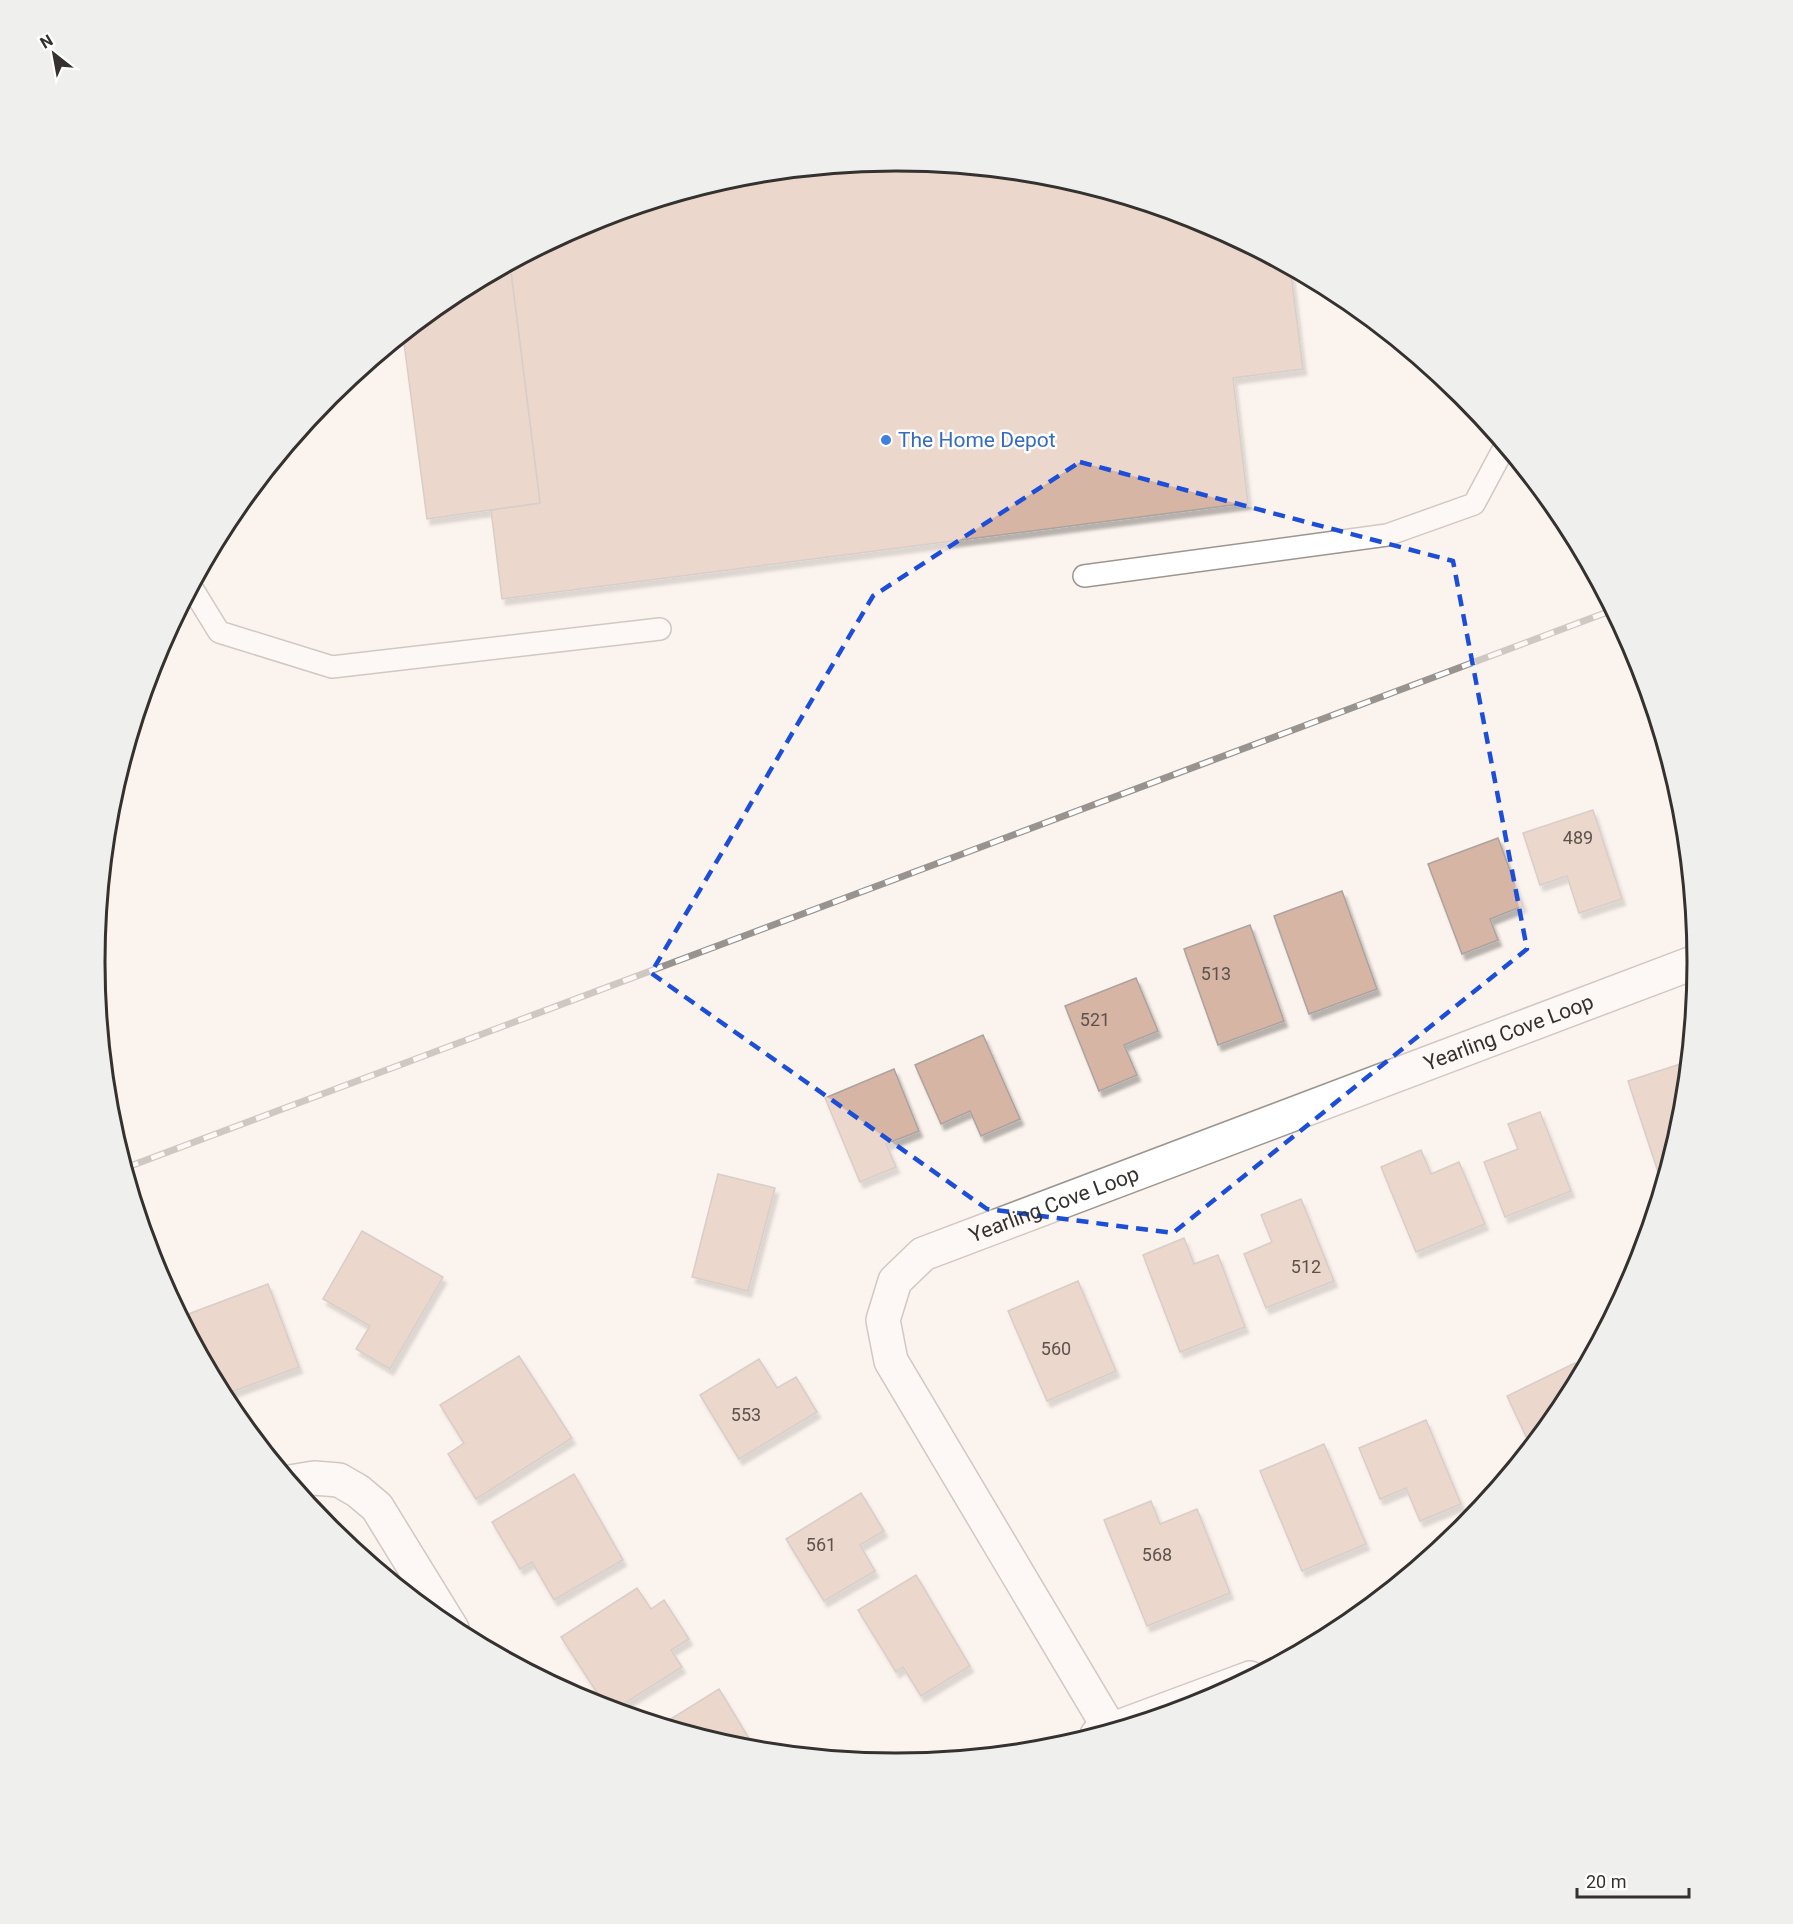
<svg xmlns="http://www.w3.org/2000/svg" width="1793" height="1924" font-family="Roboto,sans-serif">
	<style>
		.building { fill: #d7b5a5; stroke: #aca39f; stroke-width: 1.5; filter: url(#shadow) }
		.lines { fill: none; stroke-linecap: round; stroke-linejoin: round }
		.service-casing { stroke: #9c9590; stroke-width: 24 }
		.minor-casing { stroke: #9c9590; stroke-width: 36 }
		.service { stroke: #fff; stroke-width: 21 }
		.minor { stroke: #fff; stroke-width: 33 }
		.rail-casing { stroke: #99938f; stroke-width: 7 }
		.rail { stroke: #fff; stroke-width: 4.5; stroke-dasharray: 14; stroke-linecap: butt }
		.marked { fill: none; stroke: #1d4ed8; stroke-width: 4.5; stroke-dasharray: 12 8; stroke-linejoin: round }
		.shop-dot { fill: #3f7fe0; stroke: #fff; stroke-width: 2 }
		.labels { text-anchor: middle; stroke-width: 5; stroke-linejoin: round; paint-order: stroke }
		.number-label { font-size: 18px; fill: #5d524c }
		.shop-label { font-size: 21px; fill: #366cbe; stroke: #fff; text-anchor: start }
		.street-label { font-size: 21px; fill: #34312f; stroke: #fff }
		.rim { fill: none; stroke: #34312f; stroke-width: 3 }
	</style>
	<defs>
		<filter id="shadow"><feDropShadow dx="3.5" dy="6" stdDeviation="1.5" flood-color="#0004"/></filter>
	</defs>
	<rect width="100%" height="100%" fill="#fbf3ed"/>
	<g class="building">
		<polygon points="897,160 1053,175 1204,221 1290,267 1303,369 1233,378 1248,503 502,599 491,510 540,503 510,264 590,221 740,175"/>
		<polygon points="510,264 540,503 427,519 403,335 451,295"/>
		<polygon points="1675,779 1683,806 1684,812 1672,780"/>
		<polygon points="1593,810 1622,899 1579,913 1567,876 1540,885 1523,833"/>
		<polygon points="1498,838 1523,906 1490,919 1498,940 1462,954 1428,864"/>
		<polygon points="1342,891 1377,989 1309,1014 1274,916"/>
		<polygon points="1250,925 1284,1021 1218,1045 1184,949"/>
		<polygon points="1136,978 1158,1031 1124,1045 1137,1075 1099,1091 1065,1006"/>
		<polygon points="983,1035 1020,1119 981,1136 970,1111 941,1124 915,1065"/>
		<polygon points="1689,1061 1683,1119 1668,1168 1658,1172 1628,1081"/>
		<polygon points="894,1069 919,1131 886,1144 896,1167 860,1182 825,1098"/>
		<polygon points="1540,1112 1571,1191 1505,1217 1484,1162 1518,1149 1508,1124"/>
		<polygon points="1421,1150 1431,1174 1459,1162 1485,1224 1416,1252 1381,1167"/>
		<polygon points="718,1174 775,1188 748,1291 692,1277"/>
		<polygon points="1301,1199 1334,1281 1266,1308 1244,1254 1272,1242 1261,1215"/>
		<polygon points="362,1231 443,1277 390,1369 356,1349 370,1326 323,1299"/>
		<polygon points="1184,1238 1194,1264 1218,1255 1245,1327 1180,1352 1143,1255"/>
		<polygon points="1078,1281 1116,1371 1047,1401 1008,1311"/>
		<polygon points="268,1284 299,1367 223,1395 189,1331 183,1316"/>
		<polygon points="519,1356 572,1438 476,1499 448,1454 464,1443 440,1405"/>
		<polygon points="759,1359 777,1388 796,1377 817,1412 739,1459 700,1395"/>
		<polygon points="1575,1363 1581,1375 1563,1408 1531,1447 1507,1396"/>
		<polygon points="1426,1420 1461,1504 1420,1521 1406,1488 1380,1499 1359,1448"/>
		<polygon points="1324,1444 1366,1544 1302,1571 1260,1471"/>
		<polygon points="574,1474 623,1560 554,1600 532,1562 520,1569 492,1522"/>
		<polygon points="861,1493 884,1531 860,1545 875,1571 824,1601 786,1539"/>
		<polygon points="1151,1501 1160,1524 1197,1509 1230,1593 1147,1626 1104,1520"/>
		<polygon points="916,1575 970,1666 921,1696 903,1667 896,1672 858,1610"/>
		<polygon points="637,1588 651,1609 664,1600 689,1639 671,1650 682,1667 614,1710 607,1708 561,1637"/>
		<polygon points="719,1689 756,1750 740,1749 661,1725"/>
	</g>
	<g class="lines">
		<g class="service-casing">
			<g id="service">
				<polyline points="1084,576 1387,535 1474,504 1505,446"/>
				<polyline points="192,588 219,632 332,667 660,629"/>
			</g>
		</g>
		<g class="minor-casing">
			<g id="minor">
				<polyline points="290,1482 314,1478 339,1480 358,1491 377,1507 452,1629"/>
				<path id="s1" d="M1111 1731 891 1361 883 1320 895 1281 923 1254 1698 961"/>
				<polyline points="1097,1735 1250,1678"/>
			</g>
		</g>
		<use href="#service" class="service"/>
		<use href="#minor" class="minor"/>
		<g class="rail-casing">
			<polyline id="rail" points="125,1168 1613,610"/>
		</g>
		<use href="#rail" class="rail"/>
	</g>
	<path d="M0 0H1793V1924H0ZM1080 462 1453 561 1527 949 1173 1233 987 1209 651 973 873 596Z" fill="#fbf3ed" fill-opacity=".55" fill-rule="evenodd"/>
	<path class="marked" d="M1080 462 1453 561 1527 949 1173 1233 987 1209 651 973 873 596Z"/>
	<circle class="shop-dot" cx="886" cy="440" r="6"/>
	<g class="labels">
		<g class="number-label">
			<text x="1578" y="844">489</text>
			<text x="1216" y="980">513</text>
			<text x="1095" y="1026">521</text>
			<text x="1306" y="1273">512</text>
			<text x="1056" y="1355">560</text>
			<text x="746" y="1421">553</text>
			<text x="821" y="1551">561</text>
			<text x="1157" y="1561">568</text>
		</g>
		<g class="shop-label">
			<text x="898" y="447">The Home Depot</text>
		</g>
		<g class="street-label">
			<text dy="7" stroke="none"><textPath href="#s1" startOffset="1178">Yearling Cove Loop</textPath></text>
			<text dy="7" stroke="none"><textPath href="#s1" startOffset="692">Yearling Cove Loop</textPath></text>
		</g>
	</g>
	<path d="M0 0H1793V1924H0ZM105 962a791 791 0 1 1 1582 0a791 791 0 1 1-1582 0Z" fill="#efefee" fill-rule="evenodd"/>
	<path class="rim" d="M105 962a791 791 0 1 1 1582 0a791 791 0 1 1-1582 0Z"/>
	<g transform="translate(54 54) rotate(329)" stroke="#ffffff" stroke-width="4.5" paint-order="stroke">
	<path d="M0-4.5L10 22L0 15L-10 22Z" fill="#34312f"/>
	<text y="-9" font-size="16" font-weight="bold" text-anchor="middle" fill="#34312f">N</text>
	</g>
	<path d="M1577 1888v9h112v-9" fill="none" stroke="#34312f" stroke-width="3"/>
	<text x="1586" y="1888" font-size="18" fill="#34312f" stroke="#ffffff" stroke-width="4.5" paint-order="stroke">20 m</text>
</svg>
